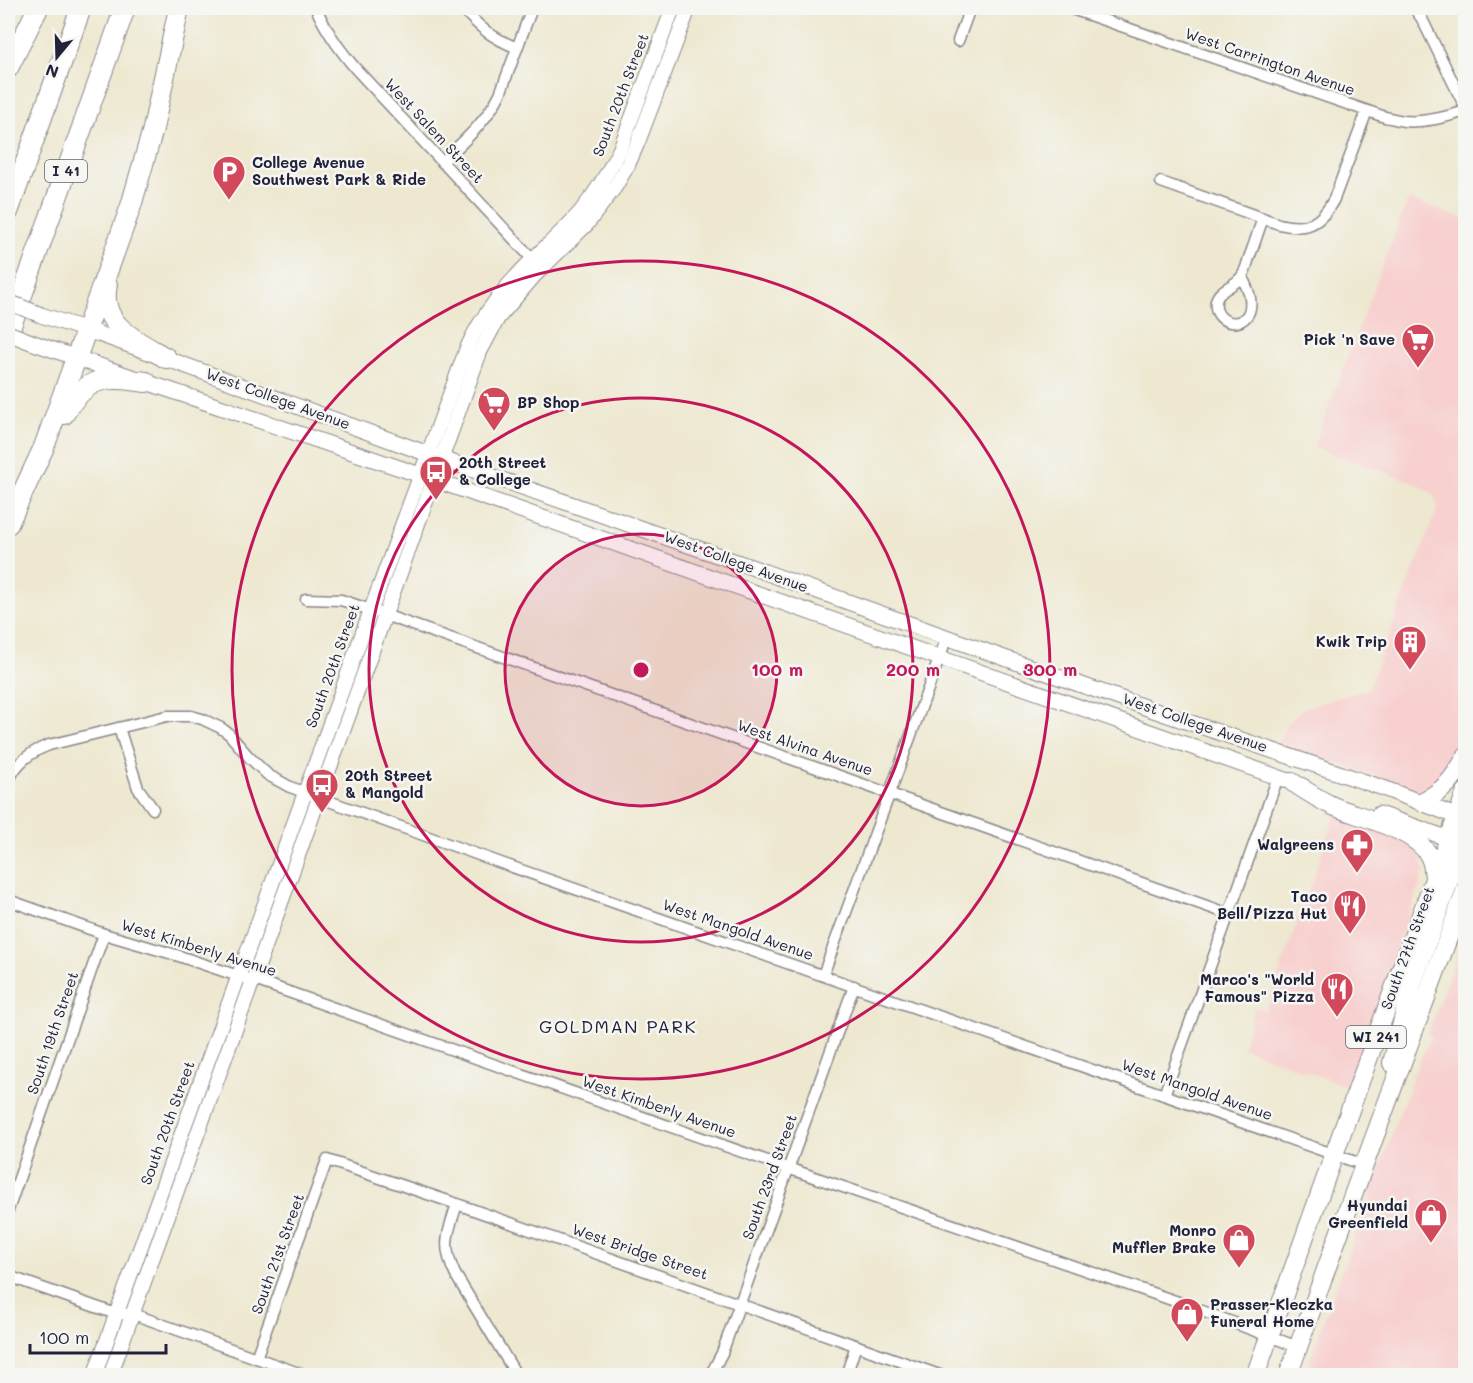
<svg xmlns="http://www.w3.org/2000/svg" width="1473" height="1383" font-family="Mali,sans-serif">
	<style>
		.built { fill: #f7d0cf }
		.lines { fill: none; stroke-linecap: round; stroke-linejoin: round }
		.minor-casing { stroke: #888586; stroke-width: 13 }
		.tertiary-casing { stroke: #888586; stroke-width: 16 }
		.secondary-casing { stroke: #888586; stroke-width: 17 }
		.primary-casing { stroke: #888586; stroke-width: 20 }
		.motorway-casing { stroke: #888586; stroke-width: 22 }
		.minor { stroke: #fff; stroke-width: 10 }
		.tertiary { stroke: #fff; stroke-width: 14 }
		.secondary { stroke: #fff; stroke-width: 15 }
		.primary { stroke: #fff; stroke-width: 18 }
		.motorway { stroke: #fff; stroke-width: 20 }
		.secondary-bridge-casing { stroke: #888586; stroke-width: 17; stroke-linecap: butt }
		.secondary-bridge { stroke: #fff; stroke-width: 15 }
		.ring { fill: none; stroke: #c2185b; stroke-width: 3 }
		.labels { text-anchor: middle; stroke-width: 5; stroke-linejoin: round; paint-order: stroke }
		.shield { fill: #f6f6f2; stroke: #626272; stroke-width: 1.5 }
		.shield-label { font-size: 14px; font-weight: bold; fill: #22223b }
		.street-label { font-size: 15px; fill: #22223b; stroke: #f6f6f2 }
		.poi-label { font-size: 15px; font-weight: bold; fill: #22223b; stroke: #f6f6f2; text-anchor: end }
		.quarter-label { font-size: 18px; letter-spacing: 1.5px; fill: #22223b; stroke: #f6f6f2 }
		.centre { fill: #c2185b; stroke: #f6f6f2; stroke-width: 3 }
		.ring-label { font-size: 18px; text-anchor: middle; font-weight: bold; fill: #c2185b; stroke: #f6f6f2; stroke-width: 5; stroke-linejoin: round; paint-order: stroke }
	</style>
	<rect width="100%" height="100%" fill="#f6f6f2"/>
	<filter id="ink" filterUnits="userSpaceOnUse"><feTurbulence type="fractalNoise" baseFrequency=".0167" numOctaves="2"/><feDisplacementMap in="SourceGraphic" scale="12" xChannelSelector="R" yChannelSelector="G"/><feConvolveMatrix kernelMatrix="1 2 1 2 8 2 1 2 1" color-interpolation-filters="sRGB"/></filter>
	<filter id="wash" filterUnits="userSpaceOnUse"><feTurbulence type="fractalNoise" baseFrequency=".008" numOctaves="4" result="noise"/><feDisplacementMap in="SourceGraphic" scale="24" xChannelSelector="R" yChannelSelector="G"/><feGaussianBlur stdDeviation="1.35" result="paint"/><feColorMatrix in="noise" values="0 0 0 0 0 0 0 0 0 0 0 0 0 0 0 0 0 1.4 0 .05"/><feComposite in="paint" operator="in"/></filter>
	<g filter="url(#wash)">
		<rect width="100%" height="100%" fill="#eee8d0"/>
		<g class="built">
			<polygon points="1408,199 1465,219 1465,748 1459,762 1451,774 1422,793 1279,744 1286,725 1303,708 1368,689 1438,507 1433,494 1417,484 1313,447"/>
			<polygon points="1337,811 1416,847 1425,870 1391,966 1375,1022 1351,1088 1242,1047 1255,1007 1266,1010"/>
			<polygon points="1465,934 1465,1375 1337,1375 1308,1364 1419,1060 1432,1036 1427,1034"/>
		</g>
	</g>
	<g filter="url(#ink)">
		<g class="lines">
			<g class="minor-casing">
				<g id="minor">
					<path d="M316 8C326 31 339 49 355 68L537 264"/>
					<path d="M462 8C481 29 491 37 517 48"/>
					<path d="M1069 8 1385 117C1391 118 1397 120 1404 121 1424 123 1446 117 1466 111"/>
					<polyline points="1414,8 1422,19 1466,109"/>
					<polyline points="958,41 970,8"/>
					<path d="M442 162C464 141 486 122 500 94L532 8"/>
					<path d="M1161 182 1279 224C1307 231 1321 224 1334 199L1367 111"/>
					<path d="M1242 277C1245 283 1249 291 1250 298 1255 332 1212 328 1216 301 1219 288 1236 286 1242 276 1246 271 1247 263 1249 258 1254 245 1258 232 1263 218"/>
					<polyline points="306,599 341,600 362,607 1229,914"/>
					<polyline points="119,728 138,788 153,809"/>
					<path d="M8 783C15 763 30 752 49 745L167 716H191L202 719 221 728 229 734 249 757 268 775 290 787 501 863 1364 1165"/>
					<polyline points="8,900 104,934 176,955 238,976 263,983 779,1165 1178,1302 1298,1347"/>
					<polyline points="823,975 947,637"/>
					<polyline points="1164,1095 1278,777"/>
					<path d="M457 1204C448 1233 441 1244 455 1274L517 1376"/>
					<polyline points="8,1210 104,934"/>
					<polyline points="8,1276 116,1314 133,1314 307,1376"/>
					<polyline points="256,1358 327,1160 457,1204 942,1376"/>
					<polyline points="710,1376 722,1353 854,986"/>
					<polyline points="846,1376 856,1345"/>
				</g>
			</g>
			<g class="tertiary-casing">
				<g id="tertiary">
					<path d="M94 1376 371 610 467 348C482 314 506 286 532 260 548 244 566 229 581 211 597 192 609 171 620 149L673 8"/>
					<polyline points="110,1376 480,352 498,318 535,275 587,224 615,187 628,165 638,142 689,8"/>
				</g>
			</g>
			<g class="secondary-casing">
				<g id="secondary">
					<polyline points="41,315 99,334 442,459 751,567 1010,660 1156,711 1383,788 1466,820"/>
					<polyline points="31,342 146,382 435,480 1303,786"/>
					<polyline points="1379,814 1458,842"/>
				</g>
			</g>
			<g class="primary-casing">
				<g id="primary">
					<path d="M1292 782C1305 790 1319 800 1333 806 1359 817 1419 830 1430 858 1433 863 1433 871 1434 877"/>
					<path d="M1421 802C1445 791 1453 779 1466 757"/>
					<path d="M1392 1063 1411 987 1459 854C1463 841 1464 829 1456 816"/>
					<polyline points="1255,1376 1370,1054 1466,792"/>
					<path d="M1288 1376C1345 1213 1407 1051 1466 889"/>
				</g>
			</g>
			<g class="motorway-casing">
				<g id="motorway">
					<polyline points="8,68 38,8"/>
					<polyline points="8,212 81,8"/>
					<path d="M107 285C98 325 137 341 166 358"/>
					<polyline points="8,334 125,8"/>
					<path d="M64 414C88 375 105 376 146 382"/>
					<polyline points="8,524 44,447 131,206 153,129 179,8"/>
				</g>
			</g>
			<use href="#minor" class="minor"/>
			<use href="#tertiary" class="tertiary"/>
			<use href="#secondary" class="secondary"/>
			<use href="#primary" class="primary"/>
			<use href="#motorway" class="motorway"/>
			<g class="secondary-bridge-casing">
				<g id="secondary-bridge">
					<polyline points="8,302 41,315"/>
					<polyline points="8,333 31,342"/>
				</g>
			</g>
			<use href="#secondary-bridge" class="secondary-bridge"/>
		</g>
	</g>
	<circle cx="641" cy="670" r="136" fill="#c2185b" fill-opacity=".12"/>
	<g class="ring">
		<circle cx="641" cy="670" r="136"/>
		<circle cx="641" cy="670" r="272"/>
		<circle cx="641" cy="670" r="409"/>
	</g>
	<defs>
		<g id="parking-pin" transform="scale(1.725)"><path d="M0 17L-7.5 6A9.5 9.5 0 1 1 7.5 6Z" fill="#d1495b" stroke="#f6f6f2"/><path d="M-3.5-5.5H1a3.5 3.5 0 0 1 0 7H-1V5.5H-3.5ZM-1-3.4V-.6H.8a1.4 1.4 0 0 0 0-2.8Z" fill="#fff"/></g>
		<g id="supermarket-pin" transform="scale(1.725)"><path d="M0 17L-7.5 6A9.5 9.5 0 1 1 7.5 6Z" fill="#d1495b" stroke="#f6f6f2"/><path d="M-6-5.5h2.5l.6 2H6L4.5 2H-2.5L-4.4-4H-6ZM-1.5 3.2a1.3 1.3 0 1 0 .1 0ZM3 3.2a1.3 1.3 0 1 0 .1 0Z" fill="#fff"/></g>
		<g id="bus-pin" transform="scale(1.725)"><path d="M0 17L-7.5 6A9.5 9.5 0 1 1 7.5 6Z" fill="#d1495b" stroke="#f6f6f2"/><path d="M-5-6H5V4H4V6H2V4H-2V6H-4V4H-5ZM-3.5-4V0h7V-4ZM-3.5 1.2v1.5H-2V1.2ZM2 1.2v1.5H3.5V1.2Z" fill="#fff"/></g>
		<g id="building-pin" transform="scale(1.725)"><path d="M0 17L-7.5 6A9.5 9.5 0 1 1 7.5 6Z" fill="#d1495b" stroke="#f6f6f2"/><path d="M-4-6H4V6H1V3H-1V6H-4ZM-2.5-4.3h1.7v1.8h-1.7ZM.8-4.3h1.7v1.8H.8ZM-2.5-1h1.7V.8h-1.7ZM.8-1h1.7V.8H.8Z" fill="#fff"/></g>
		<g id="pharmacy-pin" transform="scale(1.725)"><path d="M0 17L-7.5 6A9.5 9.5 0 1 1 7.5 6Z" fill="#d1495b" stroke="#f6f6f2"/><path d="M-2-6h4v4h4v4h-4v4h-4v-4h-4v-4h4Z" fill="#fff"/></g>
		<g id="restaurant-pin" transform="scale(1.725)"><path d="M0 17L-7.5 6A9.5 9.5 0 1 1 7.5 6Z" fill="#d1495b" stroke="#f6f6f2"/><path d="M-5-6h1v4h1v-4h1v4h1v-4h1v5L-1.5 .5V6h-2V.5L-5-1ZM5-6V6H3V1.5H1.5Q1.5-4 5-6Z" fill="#fff"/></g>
		<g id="shop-pin" transform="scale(1.725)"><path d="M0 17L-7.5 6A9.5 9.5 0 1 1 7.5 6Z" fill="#d1495b" stroke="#f6f6f2"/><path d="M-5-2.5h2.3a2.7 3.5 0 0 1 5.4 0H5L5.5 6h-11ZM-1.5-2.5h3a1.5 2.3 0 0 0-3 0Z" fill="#fff"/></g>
	</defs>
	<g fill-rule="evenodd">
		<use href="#parking-pin" x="229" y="172"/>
		<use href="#supermarket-pin" x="1418" y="340"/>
		<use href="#supermarket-pin" x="494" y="403"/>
		<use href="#bus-pin" x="436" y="472"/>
		<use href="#building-pin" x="1410" y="642"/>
		<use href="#bus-pin" x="322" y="785"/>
		<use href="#pharmacy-pin" x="1357" y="845"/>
		<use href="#restaurant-pin" x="1350" y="906"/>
		<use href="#restaurant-pin" x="1337" y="989"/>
		<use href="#shop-pin" x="1431" y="1215"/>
		<use href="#shop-pin" x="1239" y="1240"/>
		<use href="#shop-pin" x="1187" y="1314"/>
	</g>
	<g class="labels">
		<g class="shield">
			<rect x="45" y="160" width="42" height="22" rx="4.5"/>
			<rect x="1346" y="1026" width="60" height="22" rx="4.5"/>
		</g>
		<g class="shield-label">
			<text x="66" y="176">I 41</text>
			<text x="1376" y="1042">WI 241</text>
		</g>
		<g class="street-label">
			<text transform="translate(1270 62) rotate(19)" y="5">West Carrington Avenue</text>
			<text transform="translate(621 95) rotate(-69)" y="5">South 20th Street</text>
			<text transform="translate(434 131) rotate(47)" y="5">West Salem Street</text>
			<text transform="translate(278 399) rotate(20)" y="5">West College Avenue</text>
			<text transform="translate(736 562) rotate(20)" y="5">West College Avenue</text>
			<text transform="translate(333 666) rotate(-70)" y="5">South 20th Street</text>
			<text transform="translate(1195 723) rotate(19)" y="5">West College Avenue</text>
			<text transform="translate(805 748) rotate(19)" y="5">West Alvina Avenue</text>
			<text transform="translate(738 930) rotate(19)" y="5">West Mangold Avenue</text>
			<text transform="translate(199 948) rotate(17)" y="5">West Kimberly Avenue</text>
			<text transform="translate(1408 948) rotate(-70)" y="5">South 27th Street</text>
			<text transform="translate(53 1033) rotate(-71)" y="5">South 19th Street</text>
			<text transform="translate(1197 1090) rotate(19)" y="5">West Mangold Avenue</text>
			<text transform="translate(659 1107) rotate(19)" y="5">West Kimberly Avenue</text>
			<text transform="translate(168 1123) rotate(-70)" y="5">South 20th Street</text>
			<text transform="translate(770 1177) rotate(-70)" y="5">South 23rd Street</text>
			<text transform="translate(640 1252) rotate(19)" y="5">West Bridge Street</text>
			<text transform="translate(278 1254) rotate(-70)" y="5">South 21st Street</text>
		</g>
		<g class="poi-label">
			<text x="252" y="168" text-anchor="start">College Avenue<tspan x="252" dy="17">Southwest Park &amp; Ride</tspan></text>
			<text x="1395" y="345">Pick 'n Save</text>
			<text x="517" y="408" text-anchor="start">BP Shop</text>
			<text x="459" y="468" text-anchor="start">20th Street<tspan x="459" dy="17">&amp; College</tspan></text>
			<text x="1387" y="647">Kwik Trip</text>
			<text x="345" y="781" text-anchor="start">20th Street<tspan x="345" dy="17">&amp; Mangold</tspan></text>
			<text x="1334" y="850">Walgreens</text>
			<text x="1327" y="902">Taco<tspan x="1327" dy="17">Bell/Pizza Hut</tspan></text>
			<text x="1314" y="985">Marco's "World<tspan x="1314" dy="17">Famous" Pizza</tspan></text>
			<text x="1408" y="1211">Hyundai<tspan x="1408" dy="17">Greenfield</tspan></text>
			<text x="1216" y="1236">Monro<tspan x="1216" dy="17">Muffler Brake</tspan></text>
			<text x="1210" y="1310" text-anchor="start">Prasser-Kleczka<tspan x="1210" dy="17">Funeral Home</tspan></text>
		</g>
		<g class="quarter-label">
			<text x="618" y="1033">GOLDMAN PARK</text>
		</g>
	</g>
	<circle cx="641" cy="670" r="9" class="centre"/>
	<g class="ring-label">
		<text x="777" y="676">100 m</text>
		<text x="913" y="676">200 m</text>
		<text x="1050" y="676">300 m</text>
	</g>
	<rect width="1473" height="1383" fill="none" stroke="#f6f6f2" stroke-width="30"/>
	<g transform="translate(57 57) rotate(199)" stroke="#f6f6f2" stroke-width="4.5" paint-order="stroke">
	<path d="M0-4.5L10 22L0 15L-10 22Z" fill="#22223b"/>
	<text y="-9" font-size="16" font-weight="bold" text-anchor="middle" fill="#22223b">N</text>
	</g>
	<path d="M30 1344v9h136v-9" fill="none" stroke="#22223b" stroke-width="3"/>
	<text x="39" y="1344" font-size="18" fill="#22223b" stroke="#f6f6f2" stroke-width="4.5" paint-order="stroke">100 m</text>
</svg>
